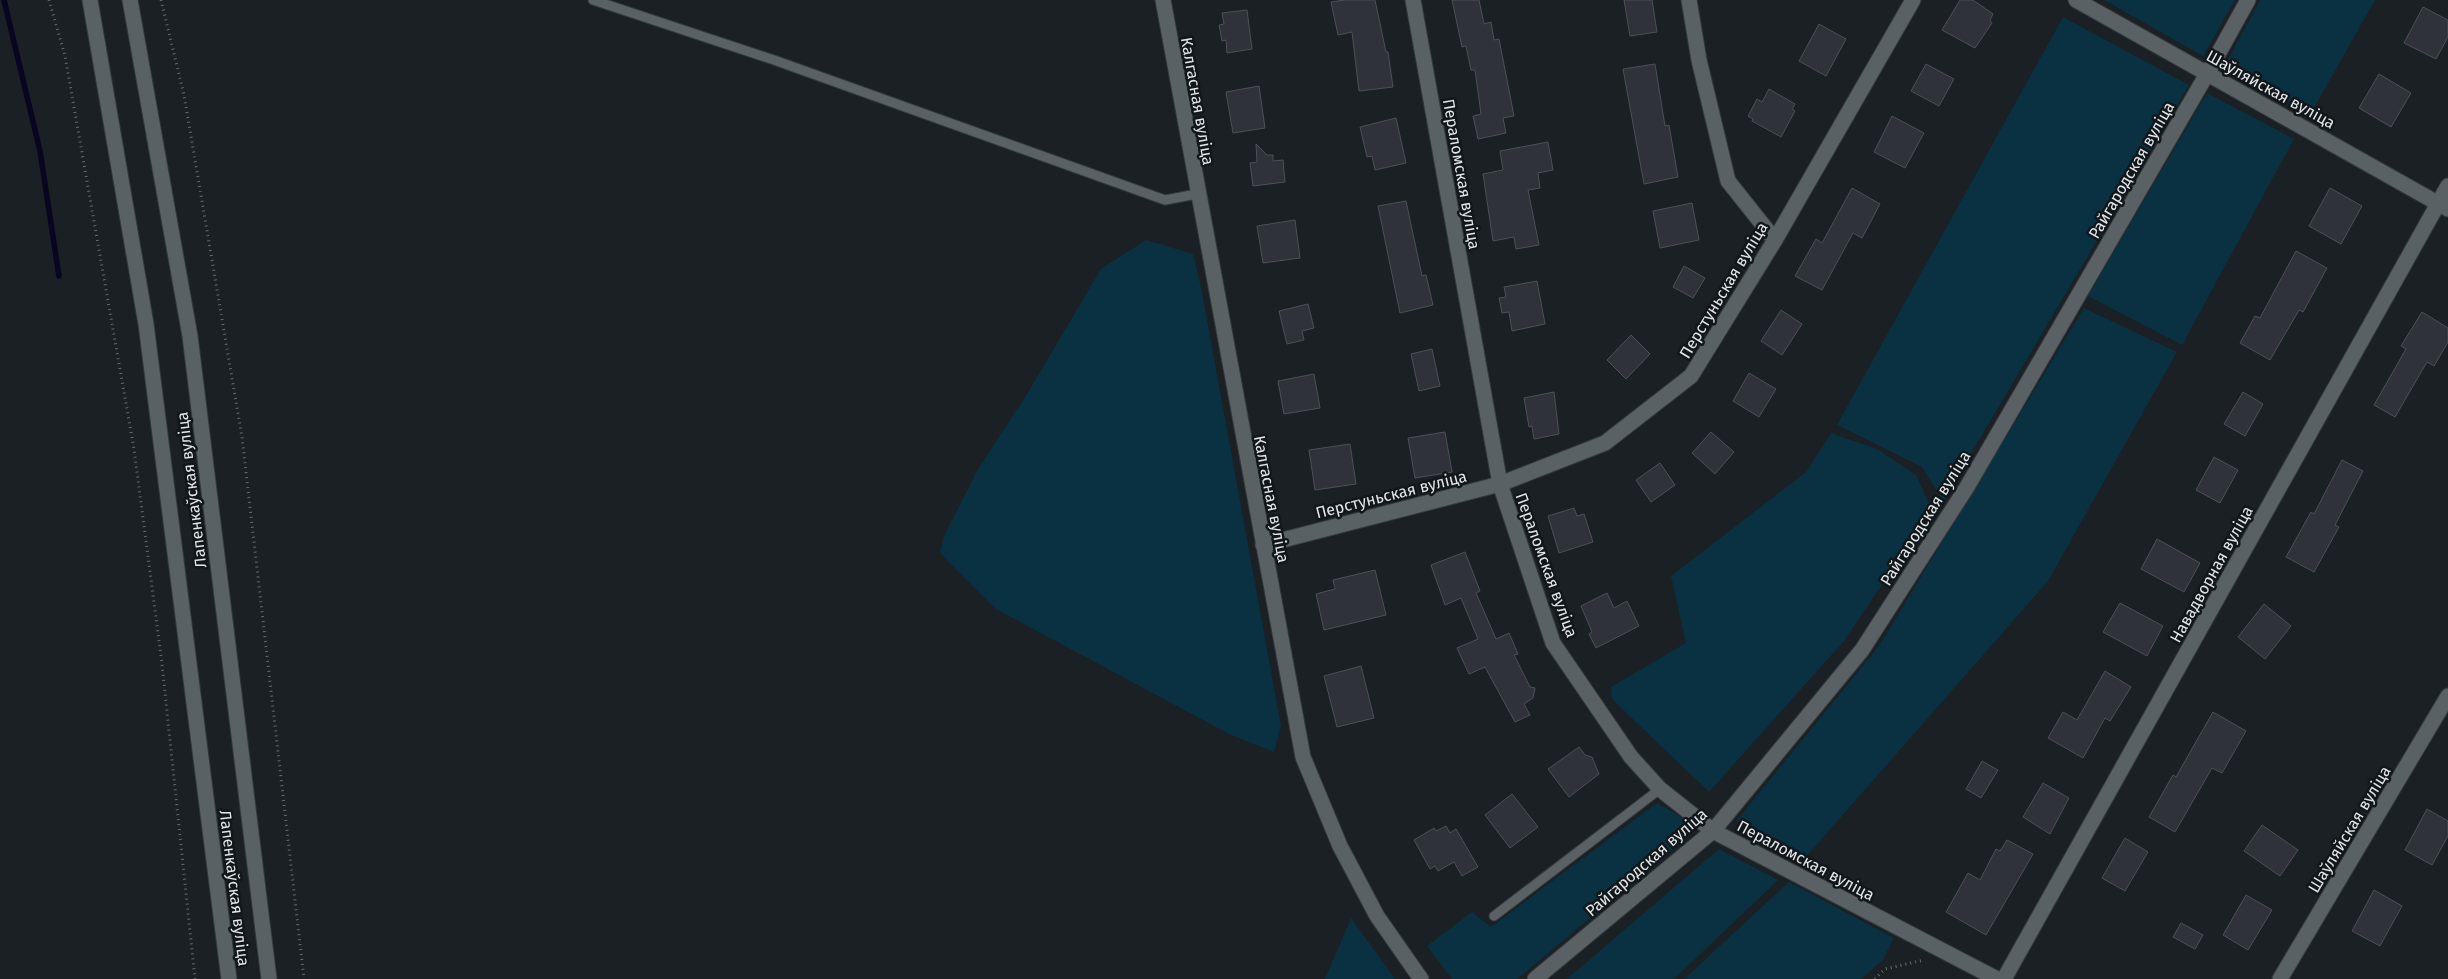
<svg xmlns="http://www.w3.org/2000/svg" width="2448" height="979" font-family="'Fira Sans',sans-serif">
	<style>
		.green { fill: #0a3141 }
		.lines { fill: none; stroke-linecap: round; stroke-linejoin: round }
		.stream { stroke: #070520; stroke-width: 5.5 }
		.building { fill: #2f3238; stroke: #4d5157 }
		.lane-casing { stroke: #363a3d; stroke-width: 11 }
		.street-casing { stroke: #363a3d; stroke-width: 17 }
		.path { stroke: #666b6e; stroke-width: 3; stroke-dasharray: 1 4; stroke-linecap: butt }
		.lane { stroke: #5a6165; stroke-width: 9 }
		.street { stroke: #5a6165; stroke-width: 15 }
		.labels { text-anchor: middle; stroke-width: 5; stroke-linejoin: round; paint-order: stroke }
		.street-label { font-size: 16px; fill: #e2e6e8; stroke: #11171a }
	</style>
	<rect width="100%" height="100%" fill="#1a2023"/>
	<g class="green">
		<polygon points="2104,0 2235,0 2203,56"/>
		<polygon points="2260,0 2375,0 2311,113 2225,65"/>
		<polygon points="2063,17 2189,85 1943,501 1922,467 1837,425"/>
		<polygon points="2207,93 2294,139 2182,345 2088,296"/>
		<polygon points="1146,240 1193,254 1201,287 1281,726 1274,752 1229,734 996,609 940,553 944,536 977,471 1027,394 1101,269"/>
		<polygon points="2084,308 2177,352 2048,581 1805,858 1736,821 1879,646"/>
		<polygon points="1831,433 1877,449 1916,475 1932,510 1844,641 1709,792 1612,699 1611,687 1686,643 1671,576 1806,472"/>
		<polygon points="1657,803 1699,827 1517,979 1452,979 1427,946 1472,912 1491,927"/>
		<polygon points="1719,849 1778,880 1674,979 1567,979"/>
		<polygon points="1789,882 1894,938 1882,961 1861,979 1684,979"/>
		<polygon points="1351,918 1395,979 1325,979"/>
	</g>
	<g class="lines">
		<polyline class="stream" points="4,0 40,151 59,276"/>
	</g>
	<g class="building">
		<polygon points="1344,0 1375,0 1386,52 1388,52 1393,87 1359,91 1352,32 1338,35 1331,2"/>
		<polygon points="1452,0 1479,0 1484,24 1491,22 1494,40 1499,39 1514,116 1503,118 1506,133 1478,139 1473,116 1481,114 1475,70 1471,70 1466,46 1462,47"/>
		<polygon points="1624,0 1652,0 1657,32 1630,36"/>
		<polygon points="1960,0 1973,0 1993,14 1990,20 1992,23 1975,48 1942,30"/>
		<polygon points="2423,7 2448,20 2448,37 2436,59 2404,43"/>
		<polygon points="1247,10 1252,49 1227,53 1226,40 1222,41 1219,25 1224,24 1222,13"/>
		<polygon points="1819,24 1846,39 1826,76 1799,61"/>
		<polygon points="1655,64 1665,126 1669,125 1678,177 1644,184 1623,69"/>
		<polygon points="1926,64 1954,79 1939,106 1911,91"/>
		<polygon points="2379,74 2411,93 2391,127 2359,108"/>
		<polygon points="1259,86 1265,128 1233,133 1226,92"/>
		<polygon points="1769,89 1795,104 1792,109 1795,111 1781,137 1752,121 1753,119 1748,116 1757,99 1762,102"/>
		<polygon points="1892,116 1924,133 1905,168 1874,152"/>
		<polygon points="1396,118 1406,163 1375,170 1372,156 1367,157 1360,127"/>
		<polygon points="1548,142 1553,170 1538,173 1540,188 1528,190 1539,245 1516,249 1514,237 1493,241 1483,174 1503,170 1500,151"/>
		<polygon points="1256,144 1267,155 1273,155 1273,161 1283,160 1285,182 1253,186 1250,163 1257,162"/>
		<polygon points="1852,188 1880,204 1862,238 1853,233 1822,290 1795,276 1816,239 1822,243"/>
		<polygon points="2330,188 2362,206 2341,244 2309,226"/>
		<polygon points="1406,201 1422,276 1426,275 1433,305 1400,313 1378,206"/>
		<polygon points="1692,203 1699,240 1660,248 1653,211"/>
		<polygon points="1295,220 1300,258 1263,263 1257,226"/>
		<polygon points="2296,251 2327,268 2303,312 2299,310 2270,360 2240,343 2255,316 2260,318"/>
		<polygon points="1684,266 1705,278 1693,298 1673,287"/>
		<polygon points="1537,281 1545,324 1512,331 1509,312 1502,313 1499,298 1506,297 1504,287"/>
		<polygon points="1308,304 1314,328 1302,331 1304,340 1287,344 1279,311"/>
		<polygon points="1781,310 1802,324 1782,355 1761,341"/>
		<polygon points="2422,312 2448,328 2448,342 2434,366 2427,362 2395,417 2374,405 2406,349 2401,346"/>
		<polygon points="1631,335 1650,354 1626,379 1607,360"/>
		<polygon points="1432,349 1440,386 1419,391 1411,354"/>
		<polygon points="1749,373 1776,389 1759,417 1733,401"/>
		<polygon points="1314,374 1320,408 1284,414 1278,381"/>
		<polygon points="1554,392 1559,434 1534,439 1532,426 1529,427 1524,398"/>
		<polygon points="2243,392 2263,404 2245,436 2224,424"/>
		<polygon points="1445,432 1452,472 1415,478 1408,438"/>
		<polygon points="1711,432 1734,452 1715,474 1692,453"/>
		<polygon points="1350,444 1356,484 1315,490 1309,450"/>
		<polygon points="2214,457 2238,470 2220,503 2196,490"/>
		<polygon points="2342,460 2363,471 2335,525 2339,527 2314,572 2286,557 2311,512 2314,514"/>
		<polygon points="1660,463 1675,485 1651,502 1636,480"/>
		<polygon points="1574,508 1577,516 1584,514 1593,542 1559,553 1548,516"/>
		<polygon points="2157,539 2200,563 2184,592 2141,569"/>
		<polygon points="1465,552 1480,591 1476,593 1496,639 1509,633 1518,654 1514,655 1530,687 1535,688 1533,698 1524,704 1530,715 1515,722 1485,667 1469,674 1457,648 1478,639 1461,598 1445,605 1431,565"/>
		<polygon points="1375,570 1386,615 1324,630 1316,594 1335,589 1333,580"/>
		<polygon points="1607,593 1614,608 1627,601 1639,626 1596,648 1589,634 1592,632 1581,606"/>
		<polygon points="2120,603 2163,626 2147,656 2103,632"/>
		<polygon points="2264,604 2291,626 2265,659 2238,637"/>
		<polygon points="1361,666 1374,718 1337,727 1324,676"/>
		<polygon points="2105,671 2131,687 2110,721 2105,718 2083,758 2048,738 2063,712 2077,720"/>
		<polygon points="2213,712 2246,731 2222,773 2212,768 2175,832 2149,817 2173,775 2176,777"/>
		<polygon points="1579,747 1585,755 1592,757 1599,774 1569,797 1548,769"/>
		<polygon points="1982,761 1998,770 1981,798 1966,789"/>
		<polygon points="2043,783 2069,798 2050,834 2023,817"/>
		<polygon points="1512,794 1538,827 1510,848 1485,815"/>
		<polygon points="2427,809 2448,821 2448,836 2432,865 2405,850"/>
		<polygon points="2262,825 2298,850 2280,876 2244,851"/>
		<polygon points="1446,826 1450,833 1456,829 1478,867 1462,876 1454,862 1438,871 1435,866 1430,869 1414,840 1434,828 1436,831"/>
		<polygon points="2125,838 2148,852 2125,891 2102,878"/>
		<polygon points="2007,840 2033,854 1986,935 1946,912 1968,873 1980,880 1996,849 2000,851"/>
		<polygon points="2374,890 2402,906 2380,946 2352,931"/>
		<polygon points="2246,895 2272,910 2248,950 2223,935"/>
		<polygon points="2181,923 2203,935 2195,949 2173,937"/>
	</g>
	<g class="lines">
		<g class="lane-casing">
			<g id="lane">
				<polyline points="593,0 774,60 1165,200 1197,194"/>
				<polyline points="1494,916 1660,789"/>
			</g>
		</g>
		<g class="street-casing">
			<g id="street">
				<polyline points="90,0 146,324 229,979"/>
				<polyline points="130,0 190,336 269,979"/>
				<polyline points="1163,0 1303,757 1340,846 1377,916 1421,979"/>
				<polyline points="1413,0 1500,484 1553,643 1631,757 1660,789 1713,831 1997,979"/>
				<polyline points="1689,0 1699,60 1728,181 1775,240"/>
				<polyline points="2076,0 2448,209"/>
				<polyline points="1263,545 1500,484 1605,443 1691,376 1775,240 1913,0"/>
				<polyline points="1535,979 1713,831 1862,650 1967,487 2207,74 2248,0"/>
				<polyline points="2004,979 2448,186"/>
				<polyline points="2280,979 2448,696"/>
			</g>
		</g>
		<g class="path">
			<polyline points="49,0 65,56 134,449 162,664 195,979"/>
			<polyline points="161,0 184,95 242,437 304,979"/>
			<polyline points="1875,979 1885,969 1924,960"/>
		</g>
		<use href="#lane" class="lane"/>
		<use href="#street" class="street"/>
	</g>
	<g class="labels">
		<g class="street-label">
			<text transform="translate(2271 89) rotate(29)" y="6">Шаўляйская вуліца</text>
			<text transform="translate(1198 101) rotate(80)" y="6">Калгасная вуліца</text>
			<text transform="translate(2131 170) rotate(-60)" y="6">Райгародская вуліца</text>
			<text transform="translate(1462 174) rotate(80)" y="6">Пераломская вуліца</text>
			<text transform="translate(1723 290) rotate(-59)" y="6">Перстуньская вуліца</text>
			<text transform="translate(191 490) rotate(-97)" y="6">Лапенкаўская вуліца</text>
			<text transform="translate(1391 494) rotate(-14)" y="6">Перстуньская вуліца</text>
			<text transform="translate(1272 499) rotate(79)" y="6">Калгасная вуліца</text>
			<text transform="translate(1925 518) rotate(-58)" y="6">Райгародская вуліца</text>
			<text transform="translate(1547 565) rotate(70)" y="6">Пераломская вуліца</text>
			<text transform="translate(2211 574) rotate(-61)" y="6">Навадворная вуліца</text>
			<text transform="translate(2349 829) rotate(-59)" y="6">Шаўляйская вуліца</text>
			<text transform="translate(1806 860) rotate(28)" y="6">Пераломская вуліца</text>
			<text transform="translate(1646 862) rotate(-41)" y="6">Райгародская вуліца</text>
			<text transform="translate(235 888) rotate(83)" y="6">Лапенкаўская вуліца</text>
		</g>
	</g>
</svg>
